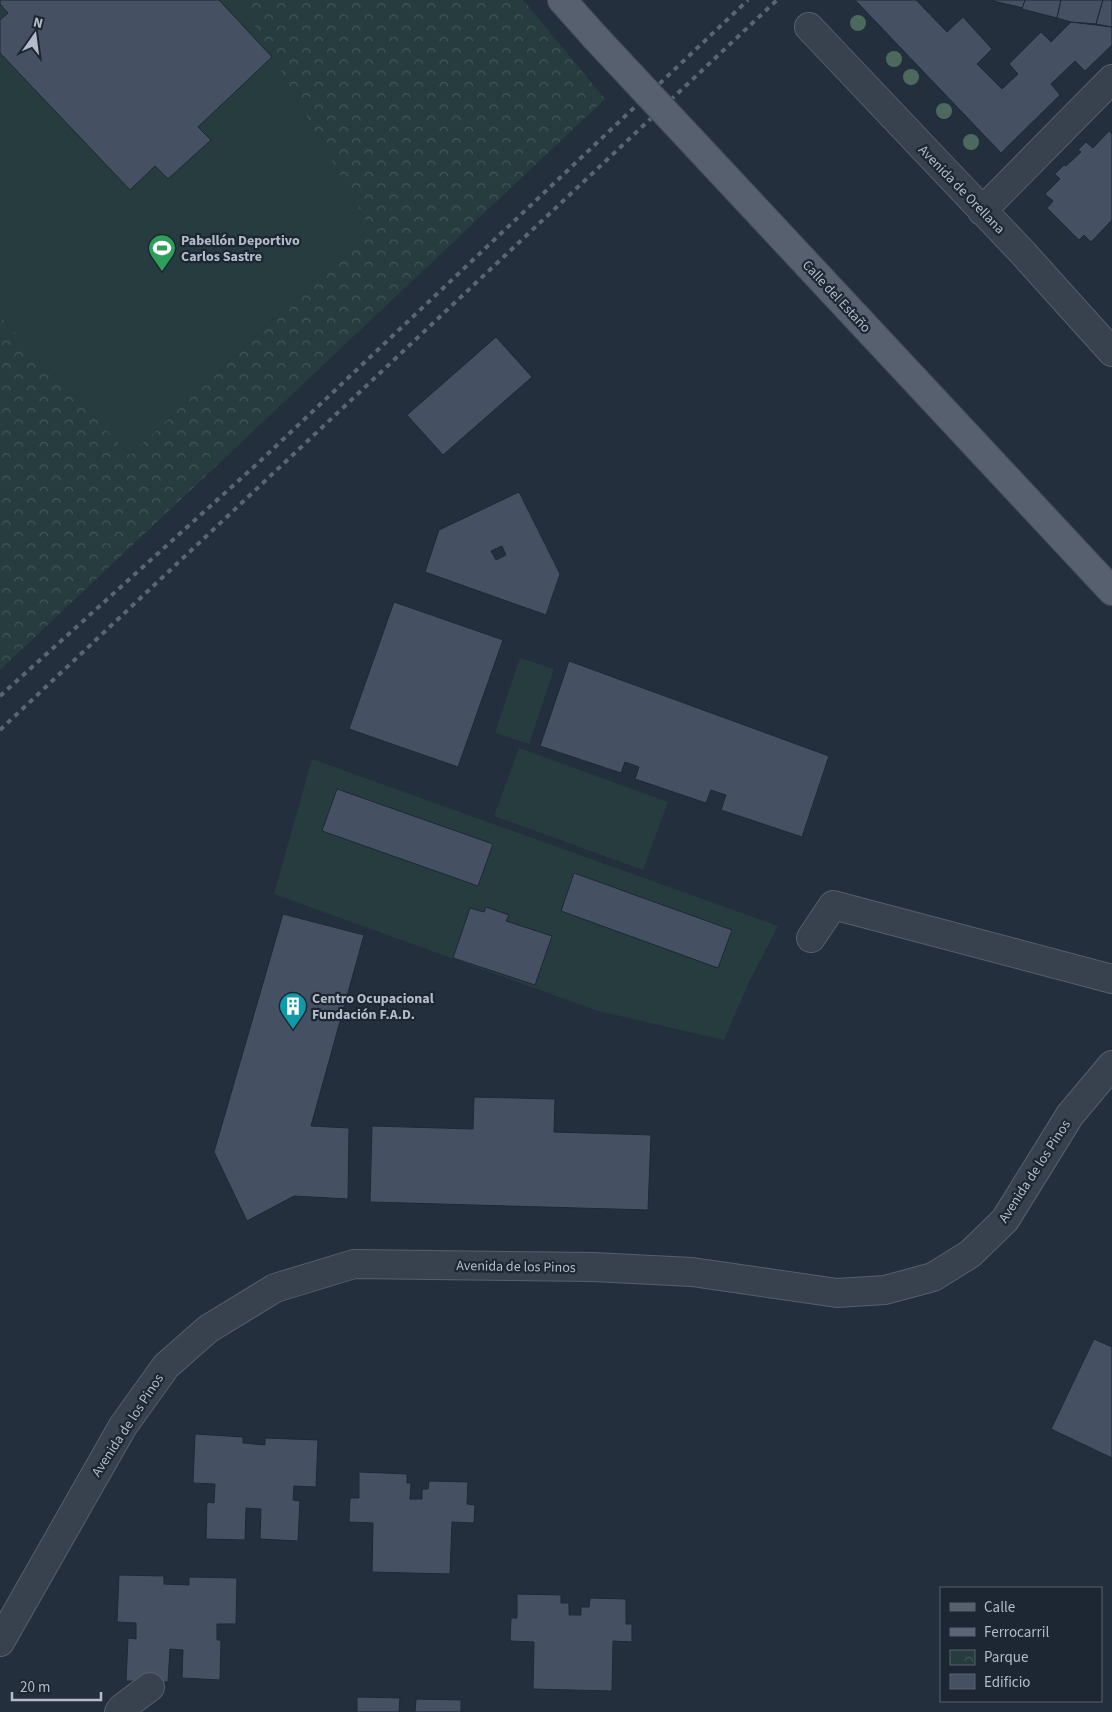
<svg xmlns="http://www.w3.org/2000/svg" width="1112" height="1712" font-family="'Source Sans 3',sans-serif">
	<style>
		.park { fill: url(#park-crowns) }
		.garden { fill: #263c3f; fill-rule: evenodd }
		.building { fill: #455162; stroke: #1f2835; fill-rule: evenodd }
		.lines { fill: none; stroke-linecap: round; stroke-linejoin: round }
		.minor-casing { stroke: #565f6c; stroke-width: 30 }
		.major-casing { stroke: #414a57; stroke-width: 30 }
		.minor { stroke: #38414e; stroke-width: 28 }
		.major { stroke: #56606e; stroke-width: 28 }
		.rail { stroke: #5a6575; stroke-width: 4; stroke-dasharray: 5 5; stroke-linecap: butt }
		.major-bridge-casing { stroke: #414a57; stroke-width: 30; stroke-linecap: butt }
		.major-bridge { stroke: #56606e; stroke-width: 28 }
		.tree { fill: #4b6a5d }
		.labels { text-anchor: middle; stroke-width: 4.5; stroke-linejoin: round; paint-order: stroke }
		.street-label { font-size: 14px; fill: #b4bcc9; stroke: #1d2633 }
		.poi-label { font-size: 14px; font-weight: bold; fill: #b4bcc9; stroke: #1d2633; text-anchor: start }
	</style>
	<defs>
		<pattern id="park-crowns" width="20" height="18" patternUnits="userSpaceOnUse" patternTransform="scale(1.25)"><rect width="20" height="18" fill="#263c3f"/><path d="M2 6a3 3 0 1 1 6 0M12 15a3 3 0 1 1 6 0" fill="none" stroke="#435659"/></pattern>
	</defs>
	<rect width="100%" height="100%" fill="#242f3e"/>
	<polygon class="park" points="240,0 523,0 605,99 0,670 0,316 130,455 370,228"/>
	<g class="garden">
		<polygon points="0,0 240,0 370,228 130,455 0,316"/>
		<polygon points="520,658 554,669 529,744 495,733"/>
		<polygon points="519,748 668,802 643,870 494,816"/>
		<path d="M312 759 778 926 749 982 724 1040 598 1011 274 894ZM337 789 493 844 478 886 323 831ZM574 873 718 968 561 911ZM486 907 509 914 506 921 552 936 535 985 454 958 470 908 484 912Z"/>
	</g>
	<g class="building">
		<polygon points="0,0 219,0 272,57 198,127 211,140 168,179 155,166 130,190 0,53 0,20 8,13 0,4"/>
		<polygon points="855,0 916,0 947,32 963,17 992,49 977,64 1002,89 1018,74 1009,64 1041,32 1051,42 1071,22 1112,27 1112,45 1085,71 1075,61 1051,84 1060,95 1001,153"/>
		<polygon points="994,0 1025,0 1023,8 993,1"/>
		<polygon points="1025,0 1061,0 1057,18 1022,9"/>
		<polygon points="1061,0 1103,0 1096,24 1071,22 1057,18"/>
		<polygon points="1103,0 1112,0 1112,27 1096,24"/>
		<polygon points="1109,131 1112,134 1112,220 1091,242 1084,235 1079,240 1047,208 1053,201 1045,194 1060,179 1055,174 1064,165 1066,166 1081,152 1078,150 1086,142 1093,148"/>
		<polygon points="496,337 532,377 443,455 407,415"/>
		<path d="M519 492 560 574 546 615 425 572 439 530ZM502 546 506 555 496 560 491 551Z"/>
		<polygon points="394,602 503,640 458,767 349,729"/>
		<polygon points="569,661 829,756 802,837 721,810 726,795 711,790 706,803 635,779 639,767 625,762 621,773 540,746"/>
		<polygon points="337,789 493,844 478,886 322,831"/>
		<polygon points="574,873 732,930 718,968 561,911"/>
		<polygon points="486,907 509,915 506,921 552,936 535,985 453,958 470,908 484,912"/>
		<polygon points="283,914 364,935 311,1126 349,1128 348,1199 294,1196 247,1221 214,1152"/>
		<polygon points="474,1097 555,1099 554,1132 651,1135 648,1210 370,1202 372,1126 473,1129"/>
		<polygon points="1094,1339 1112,1347 1112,1458 1051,1429"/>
		<polygon points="195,1434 243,1437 243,1443 265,1445 265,1438 318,1440 316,1487 294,1486 293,1500 300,1501 298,1541 260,1539 261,1509 246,1508 245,1540 206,1539 207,1502 214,1503 215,1484 193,1483"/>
		<polygon points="359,1472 407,1474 407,1483 411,1483 410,1499 422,1499 422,1489 428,1489 429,1481 468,1482 467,1504 475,1505 474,1523 452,1522 450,1574 372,1572 373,1523 349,1522 350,1498 359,1498"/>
		<polygon points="119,1575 164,1576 164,1584 189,1585 189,1577 237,1578 236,1624 217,1624 217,1640 221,1640 220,1680 182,1678 183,1650 170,1649 168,1682 126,1681 128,1638 136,1639 136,1623 117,1622"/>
		<polygon points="517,1594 561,1595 561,1603 569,1603 569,1615 581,1615 581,1607 589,1607 590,1598 626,1599 626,1624 632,1624 632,1642 613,1641 612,1691 533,1689 534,1642 510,1641 511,1618 517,1618"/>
		<polygon points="357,1697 400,1698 399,1712 357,1712"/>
		<polygon points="416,1699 461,1700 461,1712 415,1712"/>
	</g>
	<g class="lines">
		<g class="minor-casing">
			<g id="minor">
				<polyline points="809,27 1023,253 1112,352"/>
				<polyline points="982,211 1112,79"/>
				<polyline points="811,938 833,905 1112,979"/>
				<polyline points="0,1642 123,1426 166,1366 208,1329 275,1288 354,1264 593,1267 692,1272 837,1293 885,1290 933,1277 970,1254 1005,1220 1070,1115 1112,1065"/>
				<polyline points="119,1712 122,1708 150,1687"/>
			</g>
		</g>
		<g class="major-casing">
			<g id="major">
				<polyline points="562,0 595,37"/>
				<polyline points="722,173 1112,591"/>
			</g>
		</g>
		<use href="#minor" class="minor"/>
		<use href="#major" class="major"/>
		<g class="rail">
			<polyline points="0,696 257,464 748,0"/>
			<polyline points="0,730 777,0"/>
		</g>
		<g class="major-bridge-casing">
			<polyline id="major-bridge" points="595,37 722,173"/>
		</g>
		<use href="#major-bridge" class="major-bridge"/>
	</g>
	<g class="tree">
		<circle cx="858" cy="23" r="8"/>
		<circle cx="894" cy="59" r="8"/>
		<circle cx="911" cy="77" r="8"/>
		<circle cx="944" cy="111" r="8"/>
		<circle cx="971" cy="142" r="8"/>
	</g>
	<defs>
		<g id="stadium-pin" transform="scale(1.4375)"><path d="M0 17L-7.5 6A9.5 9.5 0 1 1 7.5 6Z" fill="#2e9e5b" stroke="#1d2633"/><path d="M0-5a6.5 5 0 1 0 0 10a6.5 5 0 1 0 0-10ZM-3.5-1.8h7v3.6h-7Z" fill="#fff"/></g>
		<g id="building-pin" transform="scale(1.4375)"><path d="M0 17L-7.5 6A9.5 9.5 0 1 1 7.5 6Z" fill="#0f9aa8" stroke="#1d2633"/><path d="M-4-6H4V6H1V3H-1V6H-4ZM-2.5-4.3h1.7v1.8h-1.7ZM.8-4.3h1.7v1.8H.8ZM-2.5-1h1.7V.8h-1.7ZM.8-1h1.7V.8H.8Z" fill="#fff"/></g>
	</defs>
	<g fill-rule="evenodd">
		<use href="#stadium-pin" x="162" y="248"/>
		<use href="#building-pin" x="293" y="1006"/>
	</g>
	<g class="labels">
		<g class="street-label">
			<text transform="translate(962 189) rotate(46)" y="5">Avenida de Orellana</text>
			<text transform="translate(837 296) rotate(47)" y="5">Calle del Estaño</text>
			<text transform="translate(1034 1171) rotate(-57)" y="5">Avenida de los Pinos</text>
			<text transform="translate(516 1266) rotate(1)" y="5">Avenida de los Pinos</text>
			<text transform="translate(127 1425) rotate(-57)" y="5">Avenida de los Pinos</text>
		</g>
		<g class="poi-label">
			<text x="181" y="245">Pabellón Deportivo<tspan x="181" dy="16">Carlos Sastre</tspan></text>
			<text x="312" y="1003">Centro Ocupacional<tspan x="312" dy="16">Fundación F.A.D.</tspan></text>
		</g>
	</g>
	<rect x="940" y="1587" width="162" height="115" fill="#1d2633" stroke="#59626f"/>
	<rect x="950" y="1603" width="25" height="8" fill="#56606e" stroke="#59626f"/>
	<text x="984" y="1612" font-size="15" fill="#b4bcc9">Calle</text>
	<rect x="950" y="1628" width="25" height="8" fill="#5a6575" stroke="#59626f"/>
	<text x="984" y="1637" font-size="15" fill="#b4bcc9">Ferrocarril</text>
	<rect x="950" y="1650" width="25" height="15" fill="url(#park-crowns)" stroke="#59626f"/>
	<text x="984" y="1662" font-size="15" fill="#b4bcc9">Parque</text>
	<rect x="950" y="1674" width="25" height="15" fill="#455162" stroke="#59626f"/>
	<text x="984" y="1687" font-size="15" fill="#b4bcc9">Edificio</text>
	<g transform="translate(35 35) rotate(14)" stroke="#1d2633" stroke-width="4" paint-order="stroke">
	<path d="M0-4L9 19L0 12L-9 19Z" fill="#b4bcc9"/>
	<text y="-8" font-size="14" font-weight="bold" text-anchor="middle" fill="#b4bcc9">N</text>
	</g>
	<path d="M12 1692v8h89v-8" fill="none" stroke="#b4bcc9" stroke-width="2.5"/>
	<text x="20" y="1692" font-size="15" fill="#b4bcc9" stroke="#1d2633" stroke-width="4" paint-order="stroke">20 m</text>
</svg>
